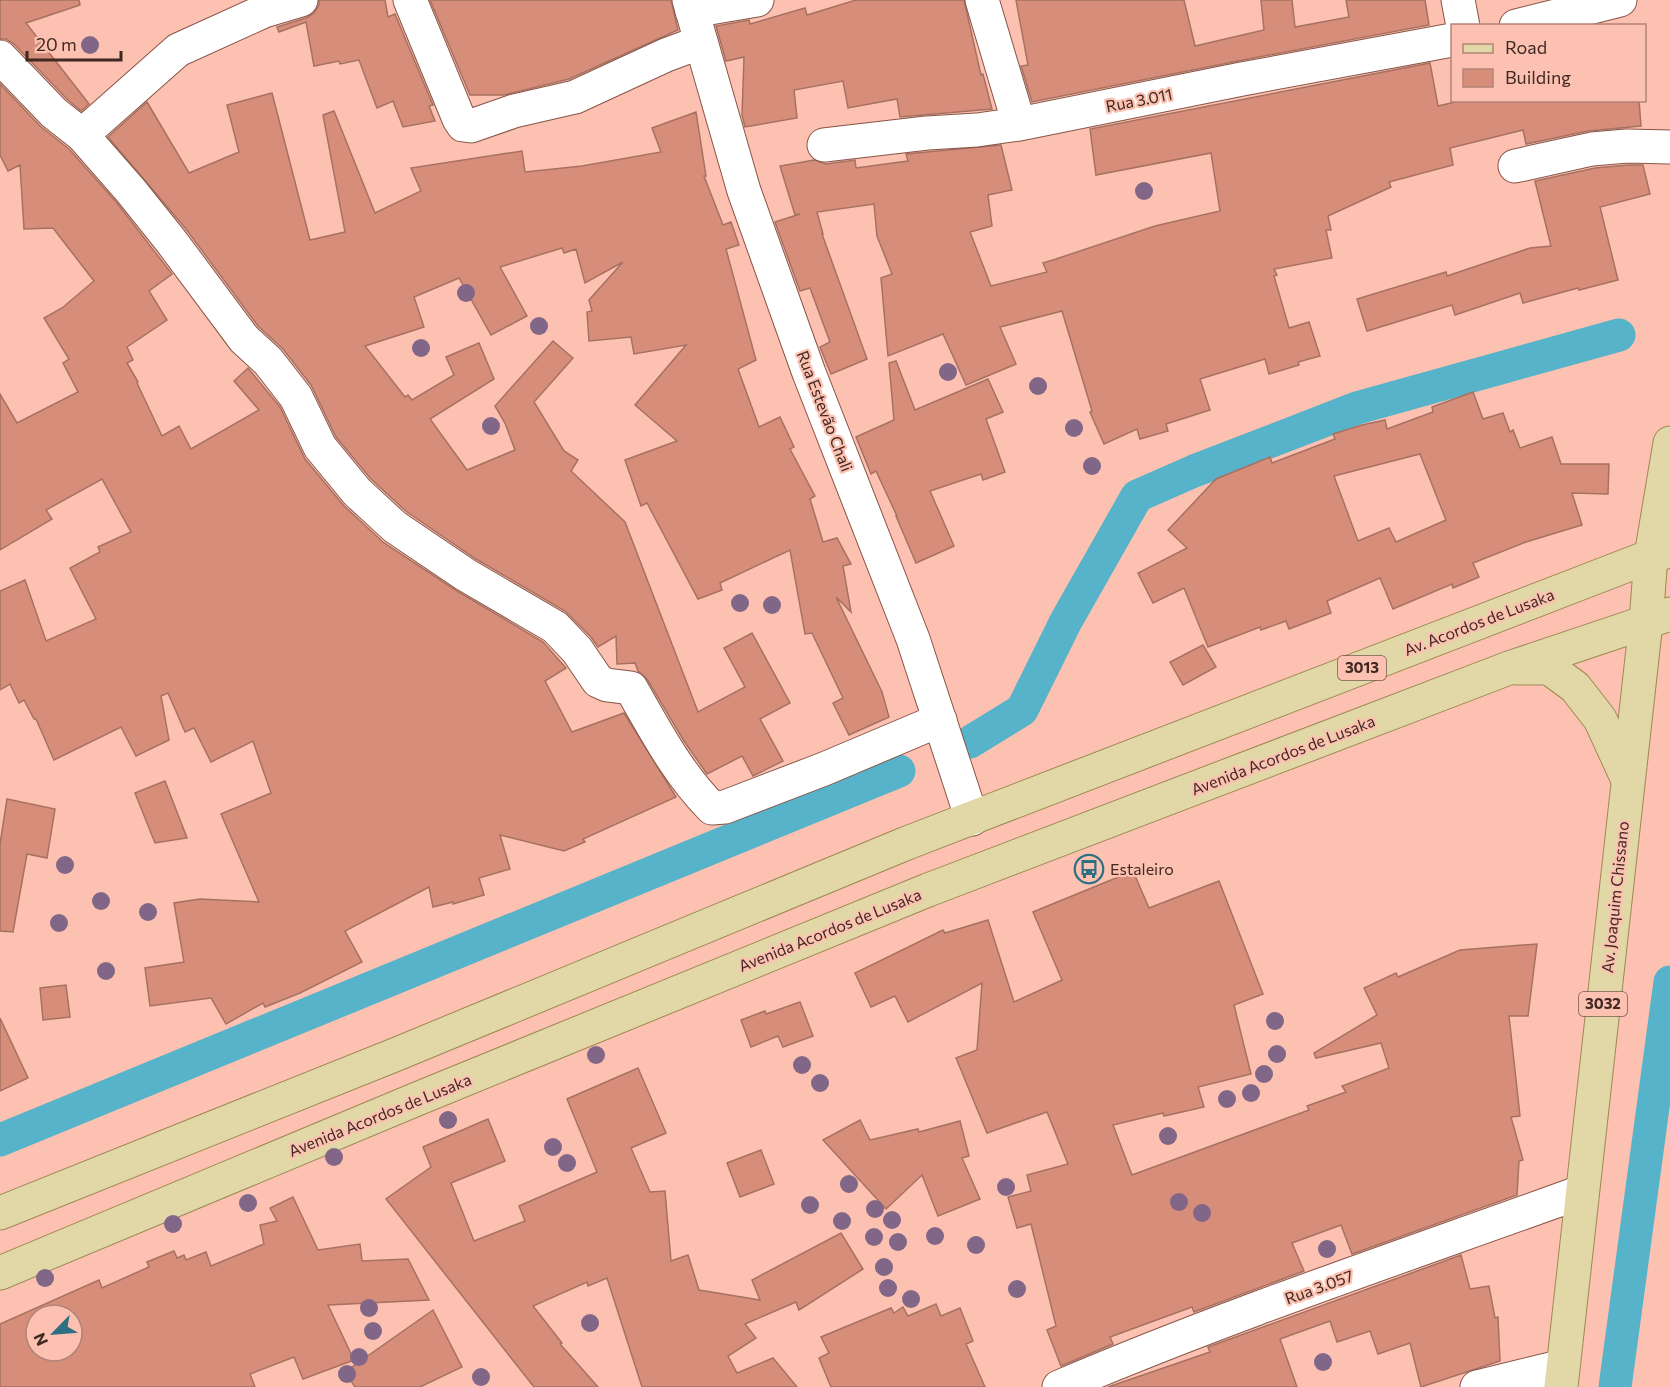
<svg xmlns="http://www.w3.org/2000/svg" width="1670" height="1387" font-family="Commissioner,sans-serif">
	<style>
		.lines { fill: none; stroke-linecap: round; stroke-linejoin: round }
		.canal { stroke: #57b3ca; stroke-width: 33 }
		.building { fill: #d68e7a; stroke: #a77162; stroke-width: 1.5; fill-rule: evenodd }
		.minor-casing { stroke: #885446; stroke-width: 35 }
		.primary-casing { stroke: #9d8953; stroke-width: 35 }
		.minor { stroke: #fff; stroke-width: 33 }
		.primary { stroke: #e2d7a7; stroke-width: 33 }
		.tree { fill: #826687 }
		.labels { text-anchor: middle; stroke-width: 4.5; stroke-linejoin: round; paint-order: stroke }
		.shield { fill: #fdc1b1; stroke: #79574e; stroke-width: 1.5 }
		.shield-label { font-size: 15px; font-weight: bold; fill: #402923 }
		.street-label { font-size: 16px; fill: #402923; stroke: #fdc1b1 }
		.poi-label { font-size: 16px; fill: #402923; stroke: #fdc1b1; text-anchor: start }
	</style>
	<rect width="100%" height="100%" fill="#fdc1b1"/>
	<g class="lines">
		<g class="canal">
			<polyline points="970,742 1022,710 1066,621 1137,496 1194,471 1357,408 1619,335"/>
			<polyline points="0,1140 899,771"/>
			<polyline points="1615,1387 1670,982"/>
		</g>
	</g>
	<g class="building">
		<polygon points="0,0 79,0 80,5 26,23 89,104 81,111 67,99 14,44 6,39 0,39"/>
		<polygon points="319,0 385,0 388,17 395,14 433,105 429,106 435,121 403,127 393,101 377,108 359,60 340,64 339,61 314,66 306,22 279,32 277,27 306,18 314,13 319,5"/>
		<polygon points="430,0 671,0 678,30 569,79 504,95 470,95"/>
		<polygon points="856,0 964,0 981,75 983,74 992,109 900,117 897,99 848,108 843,81 794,90 797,118 745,127 742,115 744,57 726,61 716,26 749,20 750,24 805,8 807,15"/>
		<polygon points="1016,0 1184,0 1195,46 1264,30 1261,0 1292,0 1295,27 1349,17 1346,0 1425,0 1429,25 1238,61 1032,102 1021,66 1028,65"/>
		<polygon points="1430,63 1438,106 1464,100 1639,100 1641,126 1588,131 1526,144 1523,130 1450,148 1453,165 1389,182 1391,187 1328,216 1331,230 1326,230 1332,258 1274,269 1277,275 1274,276 1289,328 1309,322 1320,356 1298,362 1299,365 1269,374 1265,359 1200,379 1210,410 1166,424 1168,431 1140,439 1137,429 1104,444 1090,412 1092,411 1062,311 1000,327 1016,364 966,385 943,334 888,356 881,278 892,274 877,236 874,204 817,212 823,234 822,234 867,359 831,374 820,347 830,342 810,288 800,291 775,222 800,214 795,215 780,166 814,160 826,164 855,160 856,168 908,161 906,154 1001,145 1012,190 988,195 992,226 970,232 991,286 1047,272 1043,263 1056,259 1155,226 1220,211 1211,153 1096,175 1090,129"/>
		<polygon points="0,84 40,126 69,149 117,203 172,274 149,291 167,320 127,347 133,360 127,363 138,382 137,383 162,436 179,426 191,449 259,410 234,381 248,368 280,407 305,459 344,506 384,543 457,591 543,642 566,668 545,681 572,732 624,713 676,797 583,839 585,842 564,851 500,835 510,869 479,878 484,895 453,904 453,902 433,907 429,887 345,931 362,962 300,993 265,1007 263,1003 226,1024 211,998 150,1006 145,968 184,962 174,903 200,899 259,902 221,814 271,793 253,741 211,762 194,728 185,732 168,693 161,696 169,740 136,756 121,727 54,760 36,719 34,719 24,700 19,703 10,684 0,690 0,591 25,580 46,641 96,619 70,568 100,552 98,547 131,532 102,479 46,510 52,519 0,550 0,394 17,423 78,392 63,363 69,359 44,318 62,308 94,281 53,228 24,229 20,165 8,171 0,155"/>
		<polygon points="272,93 310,240 345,232 323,115 334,111 375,213 421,191 411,168 522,151 525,172 582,166 661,152 652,128 696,112 706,176 704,176 723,225 731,222 739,245 726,249 756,360 738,369 759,427 780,417 794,447 790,449 815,496 810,499 823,542 837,538 851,564 843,566 851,612 836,597 882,692 889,717 849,735 833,703 843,698 812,633 805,634 790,550 720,583 722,590 698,599 647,503 641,506 625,460 677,441 635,405 686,345 634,354 631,337 589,341 587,312 592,311 589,300 623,262 585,283 576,249 564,253 562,248 500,267 527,316 491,335 459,278 414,297 424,327 365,346 405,397 408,395 412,400 454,375 446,357 479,343 494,379 430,419 467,470 515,450 505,423 495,406 553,341 573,358 534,402 564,451 578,460 571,471 625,522 698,712 745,687 724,648 752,633 790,703 760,719 783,761 753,776 742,756 707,774 684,741 647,679 638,671 635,663 617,664 616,636 598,647 591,637 565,611 476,559 407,512 371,479 336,437 311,385 283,349 258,326 186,229 108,137 147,102 189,173 239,152 227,105"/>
		<polygon points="1628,165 1643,165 1650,194 1600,207 1618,280 1579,290 1578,288 1523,303 1520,293 1455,315 1452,305 1367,331 1357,299 1446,272 1447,276 1530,248 1551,246 1535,181 1595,168"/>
		<polygon points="896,361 915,410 988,379 1003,412 986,419 1005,472 983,480 981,474 930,491 954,546 916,563 896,516 897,516 876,471 871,474 856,437 894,420 889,363"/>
		<path d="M1473 392 1483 419 1503 413 1510 432 1513 430 1520 448 1552 437 1561 464H1609L1608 494 1572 493 1582 525 1526 542 1473 563 1479 577 1453 588 1452 584 1393 609 1380 578 1327 601 1331 613 1289 629 1286 621 1261 630 1260 627 1208 647 1184 588 1153 603 1138 573 1187 548 1168 530 1216 479 1270 457 1272 463 1335 439 1333 434 1362 425 1385 420 1387 429 1433 412 1432 407ZM1420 454 1446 520 1396 542 1389 528 1358 541 1334 476Z"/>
		<polygon points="1203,645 1216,667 1183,685 1170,662"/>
		<polygon points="165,781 187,838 155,843 135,793"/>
		<polygon points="7,799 55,809 47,858 27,854 13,932 0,931 0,844"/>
		<polygon points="1133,871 1149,908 1219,881 1263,994 1234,1005 1251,1074 1198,1087 1204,1107 1164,1116 1163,1113 1113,1125 1132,1175 1309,1110 1307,1106 1346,1092 1342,1086 1389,1068 1381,1043 1316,1058 1314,1053 1377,1015 1364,988 1396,973 1398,977 1460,950 1537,944 1528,1016 1509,1016 1520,1116 1511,1117 1523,1160 1519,1161 1517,1195 1352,1254 1341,1225 1292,1243 1304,1271 1194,1312 1192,1307 1110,1337 1113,1344 1061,1366 1047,1330 1056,1326 1031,1224 1017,1228 1008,1197 1031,1191 1027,1175 1068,1164 1047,1112 987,1133 956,1058 977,1050 982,983 908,1022 895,996 871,1007 855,973 943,930 945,933 988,920 1014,1002 1062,980 1033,912"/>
		<polygon points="66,985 70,1017 43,1020 40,988"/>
		<polygon points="800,1002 813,1036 783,1047 778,1036 751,1047 741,1020 765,1011 766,1014"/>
		<polygon points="0,1018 28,1078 0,1091"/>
		<polygon points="638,1068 666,1133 631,1148 650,1192 665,1191 671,1261 688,1255 699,1290 760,1300 752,1280 841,1233 863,1269 799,1310 796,1302 745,1324 756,1338 728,1356 737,1373 773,1358 797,1387 642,1387 607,1278 588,1286 587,1282 533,1306 562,1343 560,1344 598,1387 534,1387 386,1199 431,1167 423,1147 488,1119 505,1161 451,1183 474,1241 525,1221 519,1206 597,1172 567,1099"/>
		<polygon points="860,1120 870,1140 918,1129 919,1132 960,1121 969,1156 962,1158 980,1199 938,1216 922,1175 886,1209 823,1140"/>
		<polygon points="761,1150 774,1184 740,1197 727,1163"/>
		<path d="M293 1197 318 1250 360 1244 362 1261 408 1259 429 1300 328 1305 354 1360 303 1379 294 1357 250 1374 255 1387H0V1324L99 1280 102 1288 149 1267 147 1262 174 1251 177 1258 184 1255 186 1260 206 1252 211 1266 264 1244 260 1225 277 1221 270 1208ZM36 1315H72V1351H36Z"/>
		<polygon points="1461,1255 1470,1289 1489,1286 1495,1318 1498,1317 1500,1361 1421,1387 1410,1343 1378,1354 1370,1331 1337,1342 1330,1321 1280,1339 1297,1387 1108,1387 1210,1352 1208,1347"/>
		<polygon points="936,1304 941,1316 960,1308 973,1341 966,1344 985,1387 831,1387 819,1358 829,1353 821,1337 891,1308 894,1313 903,1307 908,1316"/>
		<polygon points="433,1310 462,1367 420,1387 355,1387 345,1372"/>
	</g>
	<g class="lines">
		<g class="minor-casing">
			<g id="minor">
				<polyline points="410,0 459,119 463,125 471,126 514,111 575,97 666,55 701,42"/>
				<polyline points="689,0 744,191 809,373 913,639 972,819"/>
				<polyline points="982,0 1019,124"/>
				<polyline points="1458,0 1463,26"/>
				<polyline points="692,11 757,0"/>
				<polyline points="1516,26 1620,0"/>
				<path d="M0 57 54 113 82 135 131 191 171 241 244 339 268 361 296 397 320 447 357 492 395 527 466 575 555 627 577 650 598 681 607 685 631 688C655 730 678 774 712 808L725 807 824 769 940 720"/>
				<polyline points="82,135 178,50 264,11 301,0"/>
				<polyline points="824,145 927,133 977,130 1019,124 1242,79 1452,40"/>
				<polyline points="1515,166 1592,149 1627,146 1670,147"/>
				<path d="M1059 1387C1230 1314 1407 1255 1581 1192"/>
				<polyline points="1477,1387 1563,1366"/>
			</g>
		</g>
		<g class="primary-casing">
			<g id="primary">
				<polyline points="1517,668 1549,668 1575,687 1600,719 1628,780"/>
				<polyline points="0,1213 397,1054 907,843 1651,556 1670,551"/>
				<polyline points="0,1273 417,1099 928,890 1509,668 1670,614"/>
				<polyline points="1561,1387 1646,622 1651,556 1670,443"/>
			</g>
		</g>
		<use href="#minor" class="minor"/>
		<use href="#primary" class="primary"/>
	</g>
	<g class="tree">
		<circle cx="90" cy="45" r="9"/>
		<circle cx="1144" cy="191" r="9"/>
		<circle cx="466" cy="293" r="9"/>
		<circle cx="539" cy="326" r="9"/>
		<circle cx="421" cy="348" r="9"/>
		<circle cx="948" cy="372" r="9"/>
		<circle cx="1038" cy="386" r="9"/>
		<circle cx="491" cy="426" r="9"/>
		<circle cx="1074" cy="428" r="9"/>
		<circle cx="1092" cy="466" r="9"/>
		<circle cx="740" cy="603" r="9"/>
		<circle cx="772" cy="605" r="9"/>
		<circle cx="65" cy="865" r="9"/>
		<circle cx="101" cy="901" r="9"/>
		<circle cx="148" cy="912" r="9"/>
		<circle cx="59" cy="923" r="9"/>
		<circle cx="106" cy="971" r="9"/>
		<circle cx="1275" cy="1021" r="9"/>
		<circle cx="1277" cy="1054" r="9"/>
		<circle cx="596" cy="1055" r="9"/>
		<circle cx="802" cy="1065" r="9"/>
		<circle cx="1264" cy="1074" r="9"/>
		<circle cx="820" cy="1083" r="9"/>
		<circle cx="1251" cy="1093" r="9"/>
		<circle cx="1227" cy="1099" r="9"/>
		<circle cx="448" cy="1120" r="9"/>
		<circle cx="1168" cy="1136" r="9"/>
		<circle cx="553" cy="1147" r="9"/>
		<circle cx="334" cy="1157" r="9"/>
		<circle cx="567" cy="1163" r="9"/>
		<circle cx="849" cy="1184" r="9"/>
		<circle cx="1006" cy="1187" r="9"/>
		<circle cx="1179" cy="1202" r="9"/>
		<circle cx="248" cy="1203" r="9"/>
		<circle cx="810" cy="1205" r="9"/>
		<circle cx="875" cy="1209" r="9"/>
		<circle cx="1202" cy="1213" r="9"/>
		<circle cx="892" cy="1220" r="9"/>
		<circle cx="842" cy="1221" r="9"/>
		<circle cx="173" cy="1224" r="9"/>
		<circle cx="935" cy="1236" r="9"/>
		<circle cx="874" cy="1237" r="9"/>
		<circle cx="898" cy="1242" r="9"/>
		<circle cx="976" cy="1245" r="9"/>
		<circle cx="1327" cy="1249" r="9"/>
		<circle cx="884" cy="1267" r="9"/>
		<circle cx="45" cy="1278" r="9"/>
		<circle cx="888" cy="1288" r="9"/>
		<circle cx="1017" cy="1289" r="9"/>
		<circle cx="911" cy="1299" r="9"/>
		<circle cx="369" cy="1308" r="9"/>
		<circle cx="590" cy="1323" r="9"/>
		<circle cx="373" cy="1331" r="9"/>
		<circle cx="359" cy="1357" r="9"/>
		<circle cx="1323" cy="1362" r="9"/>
		<circle cx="347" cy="1374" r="9"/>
		<circle cx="481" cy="1377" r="9"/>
	</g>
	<defs>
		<g id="bus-ring" transform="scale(1.5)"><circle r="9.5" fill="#fdc1b1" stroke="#2c7081" stroke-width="1.5"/><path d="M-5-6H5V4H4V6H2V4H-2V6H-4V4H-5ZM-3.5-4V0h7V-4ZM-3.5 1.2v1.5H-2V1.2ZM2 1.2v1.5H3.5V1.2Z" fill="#2c7081"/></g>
	</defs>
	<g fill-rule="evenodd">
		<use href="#bus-ring" x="1089" y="869"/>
	</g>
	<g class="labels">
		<g class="shield">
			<rect x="1338" y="656" width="48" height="24" rx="4.5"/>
			<rect x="1579" y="992" width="48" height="24" rx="4.5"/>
		</g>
		<g class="shield-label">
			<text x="1362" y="673">3013</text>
			<text x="1603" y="1009">3032</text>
		</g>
		<g class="street-label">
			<text transform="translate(1139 100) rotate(-11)" y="6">Rua 3.011</text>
			<text transform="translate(825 411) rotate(69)" y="6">Rua Estevão Chali</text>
			<text transform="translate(1479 622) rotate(-21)" y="6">Av. Acordos de Lusaka</text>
			<text transform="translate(1283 755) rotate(-21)" y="6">Avenida Acordos de Lusaka</text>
			<text transform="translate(1615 897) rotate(-84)" y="6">Av. Joaquim Chissano</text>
			<text transform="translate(830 930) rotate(-22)" y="6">Avenida Acordos de Lusaka</text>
			<text transform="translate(380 1115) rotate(-22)" y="6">Avenida Acordos de Lusaka</text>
			<text transform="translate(1319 1287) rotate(-20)" y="6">Rua 3.057</text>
		</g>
		<g class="poi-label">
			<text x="1110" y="875">Estaleiro</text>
		</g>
	</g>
	<rect x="1451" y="24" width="195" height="78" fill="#fdc1b1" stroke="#b18478" stroke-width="1.5"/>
	<rect x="1463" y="44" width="30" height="9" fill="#e2d7a7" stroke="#b18478" stroke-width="1.5"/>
	<text x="1505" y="54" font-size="18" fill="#402923">Road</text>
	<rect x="1463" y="69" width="30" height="18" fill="#d68e7a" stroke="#b18478" stroke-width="1.5"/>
	<text x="1505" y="84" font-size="18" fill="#402923">Building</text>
	<g transform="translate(54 1333) rotate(245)"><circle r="28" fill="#fdc1b1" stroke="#b18478" stroke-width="1.5"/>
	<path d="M0-4.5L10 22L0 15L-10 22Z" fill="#2c7081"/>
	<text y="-9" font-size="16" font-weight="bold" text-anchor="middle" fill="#402923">N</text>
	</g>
	<path d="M27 51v9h94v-9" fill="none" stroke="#402923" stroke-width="3"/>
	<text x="36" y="51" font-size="18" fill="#402923" stroke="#fdc1b1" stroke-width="4.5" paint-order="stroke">20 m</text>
</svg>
